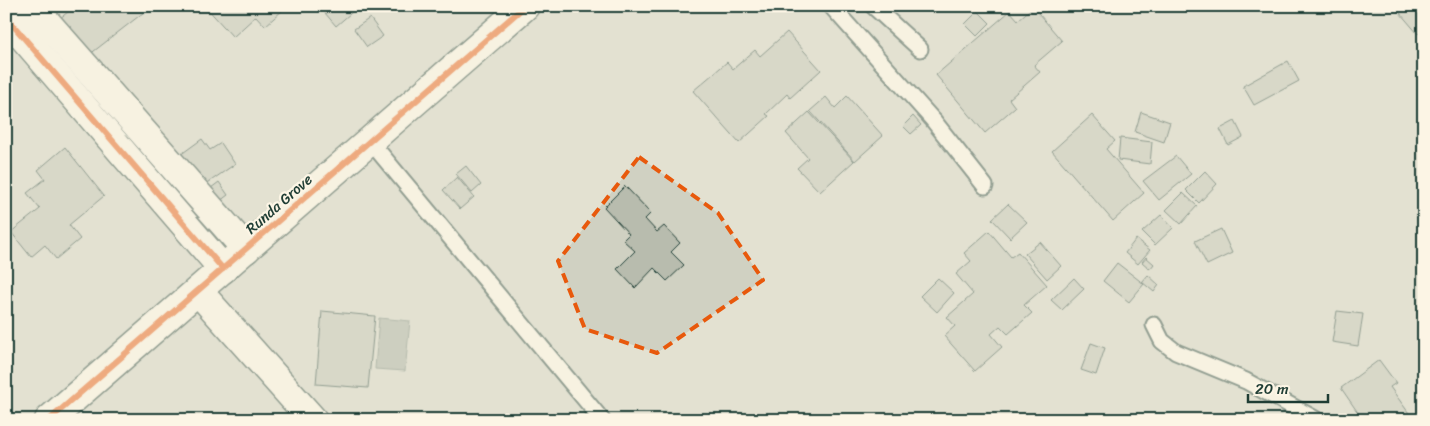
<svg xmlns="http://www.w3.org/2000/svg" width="1430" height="426" font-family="Sriracha,sans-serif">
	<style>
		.green { fill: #d0d1c2; stroke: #78877b }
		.water { fill: #a0a89b; stroke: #6c7d72 }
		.building { fill: #b8bcae; stroke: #1f3d34 }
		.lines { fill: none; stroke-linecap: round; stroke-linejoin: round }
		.service-casing { stroke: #1f3d34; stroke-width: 19 }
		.minor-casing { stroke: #1f3d34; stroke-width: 31 }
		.service { stroke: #fcf5e5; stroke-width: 15 }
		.minor { stroke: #fcf5e5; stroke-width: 28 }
		.cycleway-casing { stroke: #fcf5e5; stroke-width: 9 }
		.cycleway { stroke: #e8590c; stroke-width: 6 }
		.marked { fill: none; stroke: #e8590c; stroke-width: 4; stroke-dasharray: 10 6; stroke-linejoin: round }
		.labels { text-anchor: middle; stroke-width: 4.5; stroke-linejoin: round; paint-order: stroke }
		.street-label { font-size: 15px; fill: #1f3d34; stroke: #fcf5e5 }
	</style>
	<rect width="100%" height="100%" fill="#f3eede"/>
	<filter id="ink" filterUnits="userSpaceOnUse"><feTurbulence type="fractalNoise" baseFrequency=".02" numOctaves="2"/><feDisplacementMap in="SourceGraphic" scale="10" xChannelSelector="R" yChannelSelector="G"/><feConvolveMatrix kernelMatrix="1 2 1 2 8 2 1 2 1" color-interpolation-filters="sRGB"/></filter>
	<g filter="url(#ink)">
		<rect class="green" x="6" y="6" width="1418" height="414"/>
		<polygon class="water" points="379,318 410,321 405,371 375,369"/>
		<g class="building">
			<polygon points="76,6 145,6 148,9 89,55 60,18"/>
			<polygon points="205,6 280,6 283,10 265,26 256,16 233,37"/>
			<polygon points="319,6 359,6 336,26"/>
			<polygon points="1408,6 1424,6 1424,29 1418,34 1400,13"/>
			<polygon points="1033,7 1062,41 1034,65 1040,72 1009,99 1015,107 985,133 936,75 1010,11 1018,20"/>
			<polygon points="978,11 990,23 977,36 965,24"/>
			<polygon points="370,18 383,36 367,47 354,29"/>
			<polygon points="787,32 821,70 790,98 787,94 766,114 769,116 739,143 693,91 727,62 733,69 755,50 760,56"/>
			<polygon points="1288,61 1299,81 1254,105 1243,86"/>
			<polygon points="847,96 883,136 855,161 810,111 826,97 835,108"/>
			<polygon points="809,112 854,161 820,192 797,168 808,158 786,133"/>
			<polygon points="1141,112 1170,122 1164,142 1135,132"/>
			<polygon points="1092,115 1115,141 1106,149 1144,193 1113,221 1052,151"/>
			<polygon points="913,116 921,125 911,134 903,126"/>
			<polygon points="1235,121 1243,137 1228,145 1220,129"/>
			<polygon points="1120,138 1152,142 1150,164 1118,160"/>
			<polygon points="202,139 210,150 221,143 235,164 202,187 180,155"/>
			<polygon points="65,147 104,196 69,225 80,239 56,259 45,245 31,257 11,232 40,209 27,193 45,179 38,170"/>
			<polygon points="1176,156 1191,174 1159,200 1143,181"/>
			<polygon points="466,166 481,185 472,193 456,174"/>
			<polygon points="1205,171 1217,184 1199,203 1186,190"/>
			<polygon points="457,177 474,197 460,209 443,190"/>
			<polygon points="219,182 228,195 216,204 207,191"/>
			<polygon points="625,186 651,213 645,219 657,232 664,226 680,243 671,252 684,265 667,281 654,268 635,288 617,269 635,251 623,240 629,234 604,207"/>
			<polygon points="1183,193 1197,206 1181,224 1166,210"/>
			<polygon points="1008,204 1027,222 1010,238 992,219"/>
			<polygon points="1161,215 1173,228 1155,245 1142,232"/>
			<polygon points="1221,229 1232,253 1207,265 1195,241"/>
			<polygon points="989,231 1011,257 1018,252 1047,285 1024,305 1032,313 1008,334 1000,326 991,334 1002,347 975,371 944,336 955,326 947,317 973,294 956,274 971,261 964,253"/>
			<polygon points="1136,239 1150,250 1138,264 1125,253"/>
			<polygon points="1040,242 1061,266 1047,279 1025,254"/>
			<polygon points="1146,257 1154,264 1150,269 1142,262"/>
			<polygon points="1117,263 1144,284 1129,302 1103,281"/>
			<polygon points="1148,275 1159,285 1154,292 1142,282"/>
			<polygon points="938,278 954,293 937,312 920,296"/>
			<polygon points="1074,278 1084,289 1062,310 1051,300"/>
			<polygon points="322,311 375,316 368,388 316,384"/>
			<polygon points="1337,311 1363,314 1358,346 1332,342"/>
			<polygon points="1091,343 1105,348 1096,375 1081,370"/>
			<polygon points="1379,360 1396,383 1390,387 1411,416 1413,415 1416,420 1363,420 1341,388"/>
		</g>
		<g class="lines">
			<g class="service-casing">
				<g id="service">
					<polyline points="831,6 933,120 985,186"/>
					<polyline points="873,6 920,49"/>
					<polyline points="370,141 602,420"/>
					<polyline points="1154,325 1162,341 1176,352 1246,381 1317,420"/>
				</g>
			</g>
			<g class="minor-casing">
				<g id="minor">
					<polyline points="32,6 246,249"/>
					<polyline points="6,17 223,269"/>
					<polyline points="198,291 313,420"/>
					<polyline points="49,420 525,6"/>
				</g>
			</g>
			<use href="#service" class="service"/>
			<use href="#minor" class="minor"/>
			<g class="cycleway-casing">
				<g id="cycleway">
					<polyline points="6,17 223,269"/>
					<polyline points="49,420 525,6"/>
				</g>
			</g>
			<use href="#cycleway" class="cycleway"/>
		</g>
	</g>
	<path d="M0 0H1430V426H0ZM639 157 718 213 763 280 657 353 585 329 558 261Z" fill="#f3eede" fill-opacity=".55" fill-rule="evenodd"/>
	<path class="marked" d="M639 157 718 213 763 280 657 353 585 329 558 261Z"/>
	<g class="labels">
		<g class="street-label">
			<text transform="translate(279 204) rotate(-41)" y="5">Runda Grove</text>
		</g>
	</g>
	<rect width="1430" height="426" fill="none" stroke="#fcf5e5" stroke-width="25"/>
	<rect x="12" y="12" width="1405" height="401" fill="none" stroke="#1f3d34" stroke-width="2" filter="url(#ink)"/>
	<path d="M1248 394v8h80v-8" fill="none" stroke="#1f3d34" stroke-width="2.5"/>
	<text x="1255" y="394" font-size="15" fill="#1f3d34" stroke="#fcf5e5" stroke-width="4" paint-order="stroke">20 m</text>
</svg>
